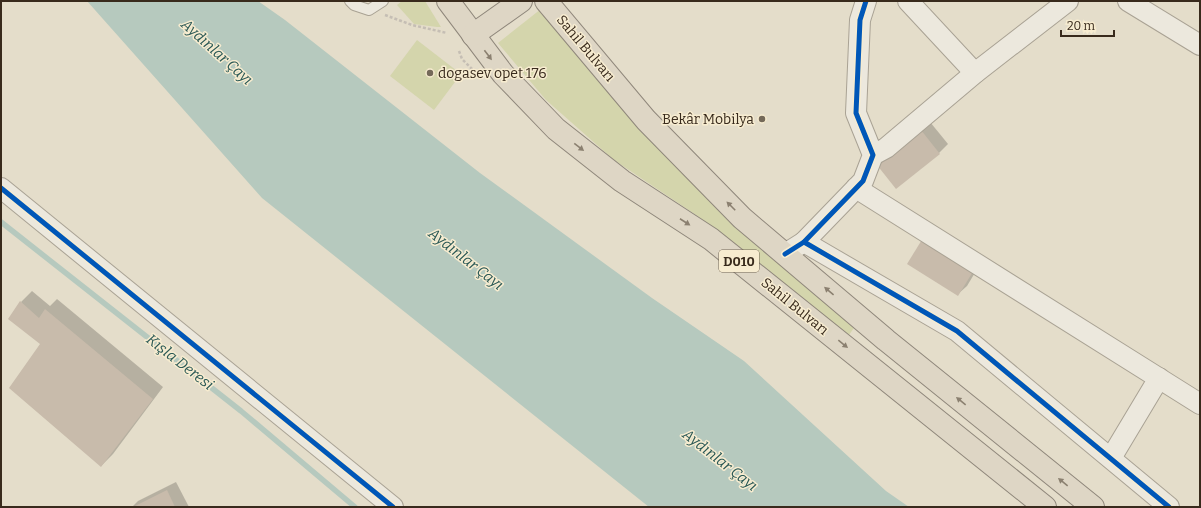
<svg xmlns="http://www.w3.org/2000/svg" width="1201" height="508" font-family="Bitter,serif">
	<style>
		.green { fill: #d4d5ac }
		.water { fill: #b6c9be }
		.shadow { fill: #0003 }
		.lines { fill: none; stroke-linecap: round; stroke-linejoin: round }
		.stream { stroke: #b6c9be; stroke-width: 5.5 }
		.building { fill: #c8bbab }
		.service-casing { stroke: #a9a294; stroke-width: 12 }
		.minor-casing { stroke: #a9a294; stroke-width: 22 }
		.trunk-casing { stroke: #8f877b; stroke-width: 24 }
		.path { stroke: #c5beb4; stroke-width: 2.5; stroke-dasharray: 3 2; stroke-linecap: butt }
		.service { stroke: #ece8dd; stroke-width: 10 }
		.minor { stroke: #ece8dd; stroke-width: 20 }
		.trunk { stroke: #ded6c5; stroke-width: 22 }
		.cycleway-casing { stroke: #f7ecd0; stroke-width: 8 }
		.cycleway { stroke: #0057b8; stroke-width: 5 }
		.oneway { fill: #8b8070 }
		.poi-dot { fill: #746959; stroke: #f7ecd0; stroke-width: 1.5 }
		.labels { text-anchor: middle; stroke-width: 3; stroke-linejoin: round; paint-order: stroke }
		.shield { fill: #f7ecd0; stroke: #716452; stroke-width: 1 }
		.shield-label { font-size: 13px; font-weight: bold; fill: #382a1c }
		.street-label { font-size: 14px; fill: #382a1c; stroke: #f7ecd0 }
		.poi-label { font-size: 14px; fill: #382a1c; stroke: #f7ecd0; text-anchor: start }
		.water-label { font-size: 15px; font-style: italic; fill: #2b5956; stroke: #f7ecd0 }
	</style>
	<rect width="100%" height="100%" fill="#e4ddca"/>
	<g class="green">
		<polygon points="402,1 425,1 441,27 437,27 414,24 397,5"/>
		<polygon points="541,9 856,325 849,335 699,217 614,160 546,100 498,43"/>
		<polygon points="417,40 461,74 434,110 390,76"/>
	</g>
	<polygon class="water" points="87,1 258,1 285,20 480,173 652,298 744,361 886,491 909,507 649,507 262,198"/>
	<g class="shadow">
		<polygon points="926,117 948,144 939,153 896,187"/>
		<polygon points="924,238 982,261 967,286 958,294"/>
		<polygon points="32,291 50,306 57,299 163,387 113,454 101,466 21,302"/>
		<polygon points="176,482 189,507 132,507 138,501"/>
	</g>
	<g class="lines">
		<polyline class="stream" points="1,222 241,411 355,507"/>
	</g>
	<g class="building">
		<polygon points="917,125 940,154 896,189 873,160"/>
		<polygon points="923,238 974,270 958,296 907,264"/>
		<polygon points="20,301 39,318 45,309 153,399 101,467 9,388 40,344 8,319"/>
		<polygon points="167,490 175,507 133,507"/>
	</g>
	<g class="lines">
		<g class="service-casing">
			<polyline id="service" points="350,1 354,5 369,10 383,1"/>
		</g>
		<g class="minor-casing">
			<g id="minor">
				<polyline points="908,1 975,73"/>
				<polyline points="1128,1 1200,45"/>
				<polyline points="873,155 886,148 975,73 1068,1"/>
				<polyline points="1,188 393,507"/>
				<polyline points="856,188 1200,404"/>
				<polyline points="804,242 863,181 873,155 856,113 860,20 866,1"/>
				<polyline points="785,254 804,242 957,331 1169,507"/>
				<polyline points="1111,458 1159,378"/>
			</g>
		</g>
		<g class="trunk-casing">
			<g id="trunk">
				<polyline points="448,1 503,74 556,129 622,181 711,239 1045,507"/>
				<polyline points="546,1 646,120 742,218 886,340 1093,507"/>
				<polyline points="473,35 521,1"/>
			</g>
		</g>
		<g class="path">
			<polyline points="385,15 412,25 447,33"/>
			<polyline points="459,51 462,59 474,71"/>
		</g>
		<use href="#service" class="service"/>
		<use href="#minor" class="minor"/>
		<use href="#trunk" class="trunk"/>
		<g class="cycleway-casing">
			<g id="cycleway">
				<polyline points="1,188 393,507"/>
				<polyline points="804,242 863,181 873,155 856,113 860,20 866,1"/>
				<polyline points="785,254 804,242 957,331 1169,507"/>
			</g>
		</g>
		<use href="#cycleway" class="cycleway"/>
	</g>
	<defs><path id="oneway-solid" d="M-6-.8H1V-3.2L6.5 0L1 3.2V.8H-6Z"/></defs>
	<g class="oneway">
		<use href="#oneway-solid" transform="translate(488 55) rotate(53)"/>
		<use href="#oneway-solid" transform="translate(579 147) rotate(38)"/>
		<use href="#oneway-solid" transform="translate(731 206) rotate(-135)"/>
		<use href="#oneway-solid" transform="translate(685 222) rotate(33)"/>
		<use href="#oneway-solid" transform="translate(829 291) rotate(-140)"/>
		<use href="#oneway-solid" transform="translate(843 344) rotate(39)"/>
		<use href="#oneway-solid" transform="translate(961 401) rotate(-141)"/>
		<use href="#oneway-solid" transform="translate(1063 482) rotate(-141)"/>
	</g>
	<g class="poi-dot">
		<circle cx="430" cy="73" r="4"/>
		<circle cx="762" cy="119" r="4"/>
	</g>
	<g class="labels">
		<rect class="shield" x="719" y="250" width="40" height="22" rx="3"/>
		<g class="shield-label">
			<text x="739" y="266">D010</text>
		</g>
		<g class="street-label">
			<text transform="translate(586 48) rotate(50)" y="5">Sahil Bulvarı</text>
			<text transform="translate(795 306) rotate(39)" y="5">Sahil Bulvarı</text>
		</g>
		<g class="poi-label">
			<text x="438" y="78">dogasev opet 176</text>
			<text x="754" y="124" text-anchor="end">Bekâr Mobilya</text>
		</g>
		<g class="water-label">
			<text transform="translate(217 52) rotate(42)" y="5">Aydınlar Çayı</text>
			<text transform="translate(466 259) rotate(38)" y="5">Aydınlar Çayı</text>
			<text transform="translate(180 362) rotate(38)" y="5">Kışla Deresi</text>
			<text transform="translate(720 460) rotate(38)" y="5">Aydınlar Çayı</text>
		</g>
	</g>
	<rect width="1201" height="508" fill="none" stroke="#382a1c" stroke-width="4"/>
	<path d="M1061 30v6h53v-6" fill="none" stroke="#382a1c" stroke-width="2"/>
	<text x="1067" y="30" font-size="12" fill="#382a1c" stroke="#f7ecd0" stroke-width="3" paint-order="stroke">20 m</text>
</svg>
